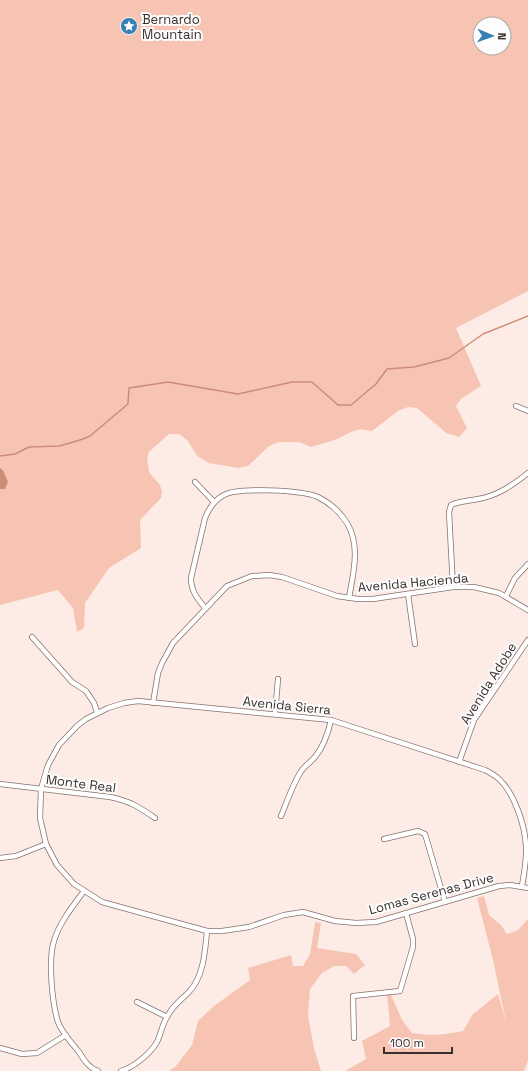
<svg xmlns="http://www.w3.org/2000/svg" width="528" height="1071" font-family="'Space Grotesk',sans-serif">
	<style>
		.green { fill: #f7c4b3; fill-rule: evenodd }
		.water { fill: #cd8c77 }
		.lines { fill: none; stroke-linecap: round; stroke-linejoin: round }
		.stream { stroke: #cd8c77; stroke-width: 1.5 }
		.street-casing { stroke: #85726c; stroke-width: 6 }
		.street { stroke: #fff; stroke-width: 4.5 }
		.labels { text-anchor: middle; stroke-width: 4; stroke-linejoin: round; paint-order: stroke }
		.poi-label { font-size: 13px; fill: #38302d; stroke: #fdfdfd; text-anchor: start }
		.street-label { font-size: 13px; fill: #38302d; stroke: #fdfdfd }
	</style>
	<rect width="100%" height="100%" fill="#fdece6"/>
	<g class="green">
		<path d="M0 0H528V291L456 328 481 386 461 399 456 406 467 428 459 437 446 433 417 408 408 407 398 411 372 431C355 427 354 431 339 438 330 442 320 444 311 447L299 442H279L269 446 248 466 238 468 209 463 197 456 188 441 179 434H169L149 452 147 458 149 472 160 485 162 492 161 498 140 520 141 548 109 568 85 603 84 628 77 632 73 608 58 590 0 605V489H5L3 470 0 468ZM480 24H504V48H480Z"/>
		<path d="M484 896 489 915 501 925 507 934 518 930 528 919V1061L524 1071H345L366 1059 362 1041 390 1026 387 994 391 995 402 1020 412 1033C430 1036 445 1035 463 1031L473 1014 498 994 506 1022 493 960 477 898Z"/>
		<polygon points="315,922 321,923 317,948 356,954 365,965 354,974 346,966 334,966 322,973 310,989 308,1016 314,1048 321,1071 169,1071 176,1066 192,1045 198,1021 214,1006 250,980 248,968 291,955 293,966 303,966 310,954"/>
	</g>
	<polygon class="water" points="0,468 3,470 8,482 5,489 0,489"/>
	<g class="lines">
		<polyline class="stream" points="0,456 15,454 29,447 59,446 70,443 83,439 90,436 128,404 129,388 168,382 238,394 292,382 312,382 338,405 351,405 376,384 387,369 414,367 449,358 483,334 528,316"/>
		<g class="street-casing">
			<g id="street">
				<polyline points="516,406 528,411"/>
				<polyline points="195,482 214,502"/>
				<path d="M453 587 449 512 451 505C460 501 469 501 478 499 497 496 513 485 528 473"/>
				<polyline points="408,594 415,644"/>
				<polyline points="506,596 515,578 528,564"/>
				<path d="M205 608C197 598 191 591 191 578L205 518C209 508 214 500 224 495 238 487 302 490 318 497 330 503 340 512 347 523 361 546 353 574 349 598"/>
				<polyline points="32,637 72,682 86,691 94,703 97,712"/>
				<polyline points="153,703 158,673 162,663 173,643 227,586 252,576 269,575 282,577 337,596 358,599 373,599 453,587 474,587 499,593 528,610"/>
				<polyline points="275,714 278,679"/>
				<polyline points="459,762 474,720 528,640"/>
				<path d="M0 784 110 797C130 801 139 807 155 818"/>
				<path d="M281 816C287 802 292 786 300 773 304 766 310 763 315 757 324 746 328 734 331 720"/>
				<polyline points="384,839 418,831 425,834 445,902"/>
				<polyline points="0,858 16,856 46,844"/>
				<path d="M522 886C524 873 527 860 526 846 525 826 515 795 500 780 496 776 491 773 485 770L331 720 138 701 124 703 108 708 86 719 77 726 59 745 48 765 41 789 40 818 46 844 57 865 74 884 102 902 207 931H222L249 927 284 915 303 912 335 921 356 923 376 922 499 886 510 885 528 888"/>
				<path d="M84 891C73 906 59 923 54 941 48 959 52 1003 58 1022 62 1033 72 1043 79 1052 84 1060 89 1068 98 1071"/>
				<polyline points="137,1002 167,1017"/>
				<polyline points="354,1038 353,996 400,991 413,947 413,939 406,913"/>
				<polyline points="0,1048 22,1054 37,1053 66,1035"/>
				<path d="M121 1071C134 1067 150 1054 157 1042 161 1034 162 1025 167 1017 172 1006 181 1000 189 992 204 976 205 951 207 931"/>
			</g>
		</g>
		<use href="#street" class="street"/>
	</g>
	<defs>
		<g id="sight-disc" transform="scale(0.9)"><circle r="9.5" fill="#3681b4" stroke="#fdfdfd"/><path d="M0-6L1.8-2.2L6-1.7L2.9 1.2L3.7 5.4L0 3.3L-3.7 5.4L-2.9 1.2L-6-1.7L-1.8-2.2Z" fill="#fff"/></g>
	</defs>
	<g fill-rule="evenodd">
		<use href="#sight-disc" x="129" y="26"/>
	</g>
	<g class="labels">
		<g class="poi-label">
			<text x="142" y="24">Bernardo<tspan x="142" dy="15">Mountain</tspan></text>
		</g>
		<g class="street-label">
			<text transform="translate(413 582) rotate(-5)" y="5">Avenida Hacienda</text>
			<text transform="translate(488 683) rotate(-58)" y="5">Avenida Adobe</text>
			<text transform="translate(287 705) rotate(6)" y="5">Avenida Sierra</text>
			<text transform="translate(81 783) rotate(7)" y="5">Monte Real</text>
			<text transform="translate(431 893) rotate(-15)" y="5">Lomas Serenas Drive</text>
		</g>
	</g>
	<g transform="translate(492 36) rotate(92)"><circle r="19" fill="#fdfdfd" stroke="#aeabaa"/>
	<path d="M0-3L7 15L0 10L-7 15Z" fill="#3681b4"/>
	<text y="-6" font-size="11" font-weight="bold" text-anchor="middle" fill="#38302d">N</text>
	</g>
	<path d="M384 1047v6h68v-6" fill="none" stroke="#38302d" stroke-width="2"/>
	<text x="390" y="1047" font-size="12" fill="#38302d" stroke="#fdfdfd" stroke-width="3" paint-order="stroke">100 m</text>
</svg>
